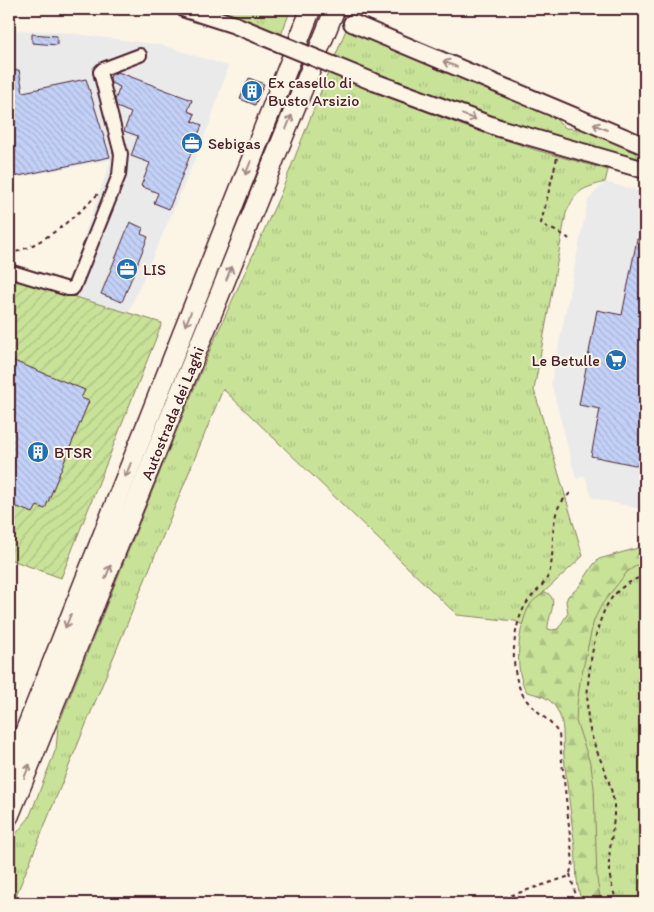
<svg xmlns="http://www.w3.org/2000/svg" width="654" height="912" font-family="Itim,sans-serif">
	<style>
		.built { fill: #ebeaeb }
		.grass { fill: url(#grass-tufts); stroke: #898062 }
		.forest { fill: url(#forest-firs); stroke: #898062 }
		.garden { fill: url(#garden-furrows); stroke: #898062 }
		.building { fill: url(#building-back-hatch); stroke: #4a1f2b }
		.lines { fill: none; stroke-linecap: round; stroke-linejoin: round }
		.minor-casing { stroke: #4a1f2b; stroke-width: 16 }
		.major-casing { stroke: #4a1f2b; stroke-width: 20 }
		.highway-casing { stroke: #4a1f2b; stroke-width: 22 }
		.path { stroke: #4a1f2b; stroke-width: 2; stroke-dasharray: 4 4; stroke-linecap: butt }
		.minor { stroke: #fcf5e5; stroke-width: 12 }
		.major { stroke: #fcf5e5; stroke-width: 16 }
		.highway { stroke: #fcf5e5; stroke-width: 19 }
		.major-bridge-casing { stroke: #4a1f2b; stroke-width: 20; stroke-linecap: butt }
		.major-bridge { stroke: #fcf5e5; stroke-width: 16 }
		.oneway { stroke: #a38a88 }
		.labels { text-anchor: middle; stroke-width: 4; stroke-linejoin: round; paint-order: stroke }
		.poi-label { font-size: 16px; fill: #4a1f2b; stroke: #fcf5e5; text-anchor: start }
		.street-label { font-size: 16px; fill: #4a1f2b; stroke: #fcf5e5 }
	</style>
	<defs>
		<pattern id="grass-tufts" width="24" height="20" patternUnits="userSpaceOnUse" patternTransform="scale(1.25)"><rect width="24" height="20" fill="#c8e298"/><path d="M3 7l-1-3M5 7V3M7 7l1-3M15 17l-1-3M17 17v-4M19 17l1-3" fill="none" stroke="#adc183"/></pattern>
		<pattern id="forest-firs" width="22" height="20" patternUnits="userSpaceOnUse" patternTransform="scale(1.25)"><rect width="22" height="20" fill="#c8e298"/><path d="M5 1l3.5 6h-7zM16 11l3.5 6h-7z" fill="#adc183"/></pattern>
		<pattern id="garden-furrows" width="10" height="10" patternUnits="userSpaceOnUse" patternTransform="scale(1.25)"><rect width="10" height="10" fill="#c8e298"/><path d="M-1 1l2-2M0 10L10 0M9 11l2-2" fill="none" stroke="#adc183"/></pattern>
		<pattern id="building-back-hatch" width="6" height="6" patternUnits="userSpaceOnUse" patternTransform="scale(1.25)"><rect width="6" height="6" fill="#c3d1f8"/><path d="M-1 5l2 2M0 0l6 6M5-1l2 2" fill="none" stroke="#a9b3d5"/></pattern>
	</defs>
	<rect width="100%" height="100%" fill="#fcf5e5"/>
	<filter id="ink" filterUnits="userSpaceOnUse"><feTurbulence type="fractalNoise" baseFrequency=".02" numOctaves="2"/><feDisplacementMap in="SourceGraphic" scale="10" xChannelSelector="R" yChannelSelector="G"/><feConvolveMatrix kernelMatrix="1 2 1 2 8 2 1 2 1" color-interpolation-filters="sRGB"/></filter>
	<g filter="url(#ink)">
		<g class="built">
			<polygon points="9,30 53,31 162,45 228,66 210,123 170,218 128,313 64,293 111,160 9,179"/>
			<polygon points="605,182 645,193 645,510 592,498 585,476 576,479 551,383 588,200"/>
		</g>
		<g class="grass">
			<polygon points="210,9 291,9 281,35"/>
			<polygon points="347,27 548,109 561,125 566,128 595,130 645,151 645,163 454,106 335,57"/>
			<path d="M328 73 461 125 536 150 608 170 605 182C580 189 577 190 566 213L534 390 583 556 530 605 523 625 515 621 457 615 223 389 13 903H9V851L15 835 29 818 56 749 58 726 176 432 213 343 280 195Z"/>
			<polygon points="645,561 645,903 599,903 574,728 572,663 611,583 628,570"/>
		</g>
		<path class="forest" d="M645 546V562L637 565 627 572 602 604 594 620 590 637 580 682 577 705 576 721 591 766 594 788 597 879 601 903H582C575 882 577 868 575 847 571 816 567 786 564 756 562 739 566 723 556 708 549 696 538 695 527 692 513 672 518 625 530 605 533 600 540 596 545 592 561 598 547 617 548 629L552 630 558 629 568 613 566 601 568 596 578 588 594 564 599 559Z"/>
		<polygon class="garden" points="9,277 162,323 61,578 9,559"/>
		<g class="building">
			<polygon points="32,34 57,36 57,45 32,43"/>
			<polygon points="19,70 23,92 86,79 110,157 9,178 9,72"/>
			<polygon points="118,72 192,100 188,111 195,114 192,121 202,125 169,209 154,203 158,193 141,186 150,163 131,156 138,136 124,131 131,113 117,107 115,100 120,87 111,83 110,78 111,75"/>
			<polygon points="249,78 264,84 255,105 240,99"/>
			<polygon points="130,222 143,228 141,234 148,237 122,302 101,294"/>
			<polygon points="637,239 645,240 645,467 591,456 600,409 579,405 597,310 622,315"/>
			<polygon points="14,361 85,390 81,398 89,401 45,509 37,506 33,513 9,504 9,372"/>
		</g>
		<g class="lines">
			<g class="minor-casing">
				<polyline id="minor" points="9,271 68,289 72,289 74,287 119,175 121,154 100,72 103,69 140,55"/>
			</g>
			<g class="major-casing">
				<g id="major">
					<polyline points="185,9 235,25"/>
					<polyline points="352,23 645,146"/>
					<polyline points="374,82 499,128 645,170"/>
				</g>
			</g>
			<g class="highway-casing">
				<g id="highway">
					<polyline points="9,772 311,9"/>
					<polyline points="9,816 335,9"/>
				</g>
			</g>
			<g class="path">
				<polyline points="150,9 172,13"/>
				<path d="M557 158 541 223C547 229 560 231 569 239"/>
				<path d="M9 254C44 245 75 217 100 192"/>
				<polyline points="570,874 578,903"/>
				<path d="M488 903 567 877 570 873 573 863 559 734C549 719 539 714 528 702 508 680 511 628 526 604 534 592 547 584 550 570 555 549 550 525 559 506 562 500 568 496 572 491"/>
				<path d="M617 903C614 893 610 881 609 870 608 848 615 827 614 805 611 776 594 752 589 725 583 696 593 622 611 599 619 588 632 579 645 576"/>
			</g>
			<use href="#minor" class="minor"/>
			<use href="#major" class="major"/>
			<use href="#highway" class="highway"/>
			<g class="major-bridge-casing">
				<polyline id="major-bridge" points="235,25 374,82"/>
			</g>
			<use href="#major-bridge" class="major-bridge"/>
		</g>
		<defs><path id="oneway-shaft" d="M-6 0H5M1.5-3L5.5 0L1.5 3" fill="none" stroke-width="1.6" stroke-linecap="round" stroke-linejoin="round" transform="scale(1.25)"/></defs>
		<g class="oneway">
			<use href="#oneway-shaft" transform="translate(450 64) rotate(-158)"/>
			<use href="#oneway-shaft" transform="translate(469 117) rotate(20)"/>
			<use href="#oneway-shaft" transform="translate(289 122) rotate(-68)"/>
			<use href="#oneway-shaft" transform="translate(600 127) rotate(-157)"/>
			<use href="#oneway-shaft" transform="translate(248 168) rotate(112)"/>
			<use href="#oneway-shaft" transform="translate(229 273) rotate(-68)"/>
			<use href="#oneway-shaft" transform="translate(188 319) rotate(112)"/>
			<use href="#oneway-shaft" transform="translate(128 470) rotate(112)"/>
			<use href="#oneway-shaft" transform="translate(108 572) rotate(-68)"/>
			<use href="#oneway-shaft" transform="translate(68 621) rotate(112)"/>
			<use href="#oneway-shaft" transform="translate(27 771) rotate(-68)"/>
		</g>
	</g>
	<defs>
		<g id="building-disc" transform="scale(1.125)"><circle r="9.5" fill="#1f6fb2" stroke="#fcf5e5"/><path d="M-4-6H4V6H1V3H-1V6H-4ZM-2.5-4.3h1.7v1.8h-1.7ZM.8-4.3h1.7v1.8H.8ZM-2.5-1h1.7V.8h-1.7ZM.8-1h1.7V.8H.8Z" fill="#fff"/></g>
		<g id="office-disc" transform="scale(1.125)"><circle r="9.5" fill="#1f6fb2" stroke="#fcf5e5"/><path d="M-6-3h4V-5.5h4V-3h4V5H-6ZM-1-4.5V-3h2v-1.5ZM-6 0V1H6V0Z" fill="#fff"/></g>
		<g id="supermarket-disc" transform="scale(1.125)"><circle r="9.5" fill="#1f6fb2" stroke="#fcf5e5"/><path d="M-6-5.5h2.5l.6 2H6L4.5 2H-2.5L-4.4-4H-6ZM-1.5 3.2a1.3 1.3 0 1 0 .1 0ZM3 3.2a1.3 1.3 0 1 0 .1 0Z" fill="#fff"/></g>
	</defs>
	<g fill-rule="evenodd">
		<use href="#building-disc" x="252" y="91"/>
		<use href="#office-disc" x="192" y="143"/>
		<use href="#office-disc" x="127" y="269"/>
		<use href="#supermarket-disc" x="616" y="360"/>
		<use href="#building-disc" x="38" y="452"/>
	</g>
	<g class="labels">
		<g class="poi-label">
			<text x="268" y="88">Ex casello di<tspan x="268" dy="18">Busto Arsizio</tspan></text>
			<text x="208" y="149">Sebigas</text>
			<text x="143" y="275">LIS</text>
			<text x="600" y="366" text-anchor="end">Le Betulle</text>
			<text x="54" y="458">BTSR</text>
		</g>
		<g class="street-label">
			<text transform="translate(172 413) rotate(-68)" y="6">Autostrada dei Laghi</text>
		</g>
	</g>
	<rect width="654" height="912" fill="none" stroke="#fcf5e5" stroke-width="30"/>
	<rect x="15" y="15" width="624" height="882" fill="none" stroke="#4a1f2b" stroke-width="2" filter="url(#ink)"/>
</svg>
